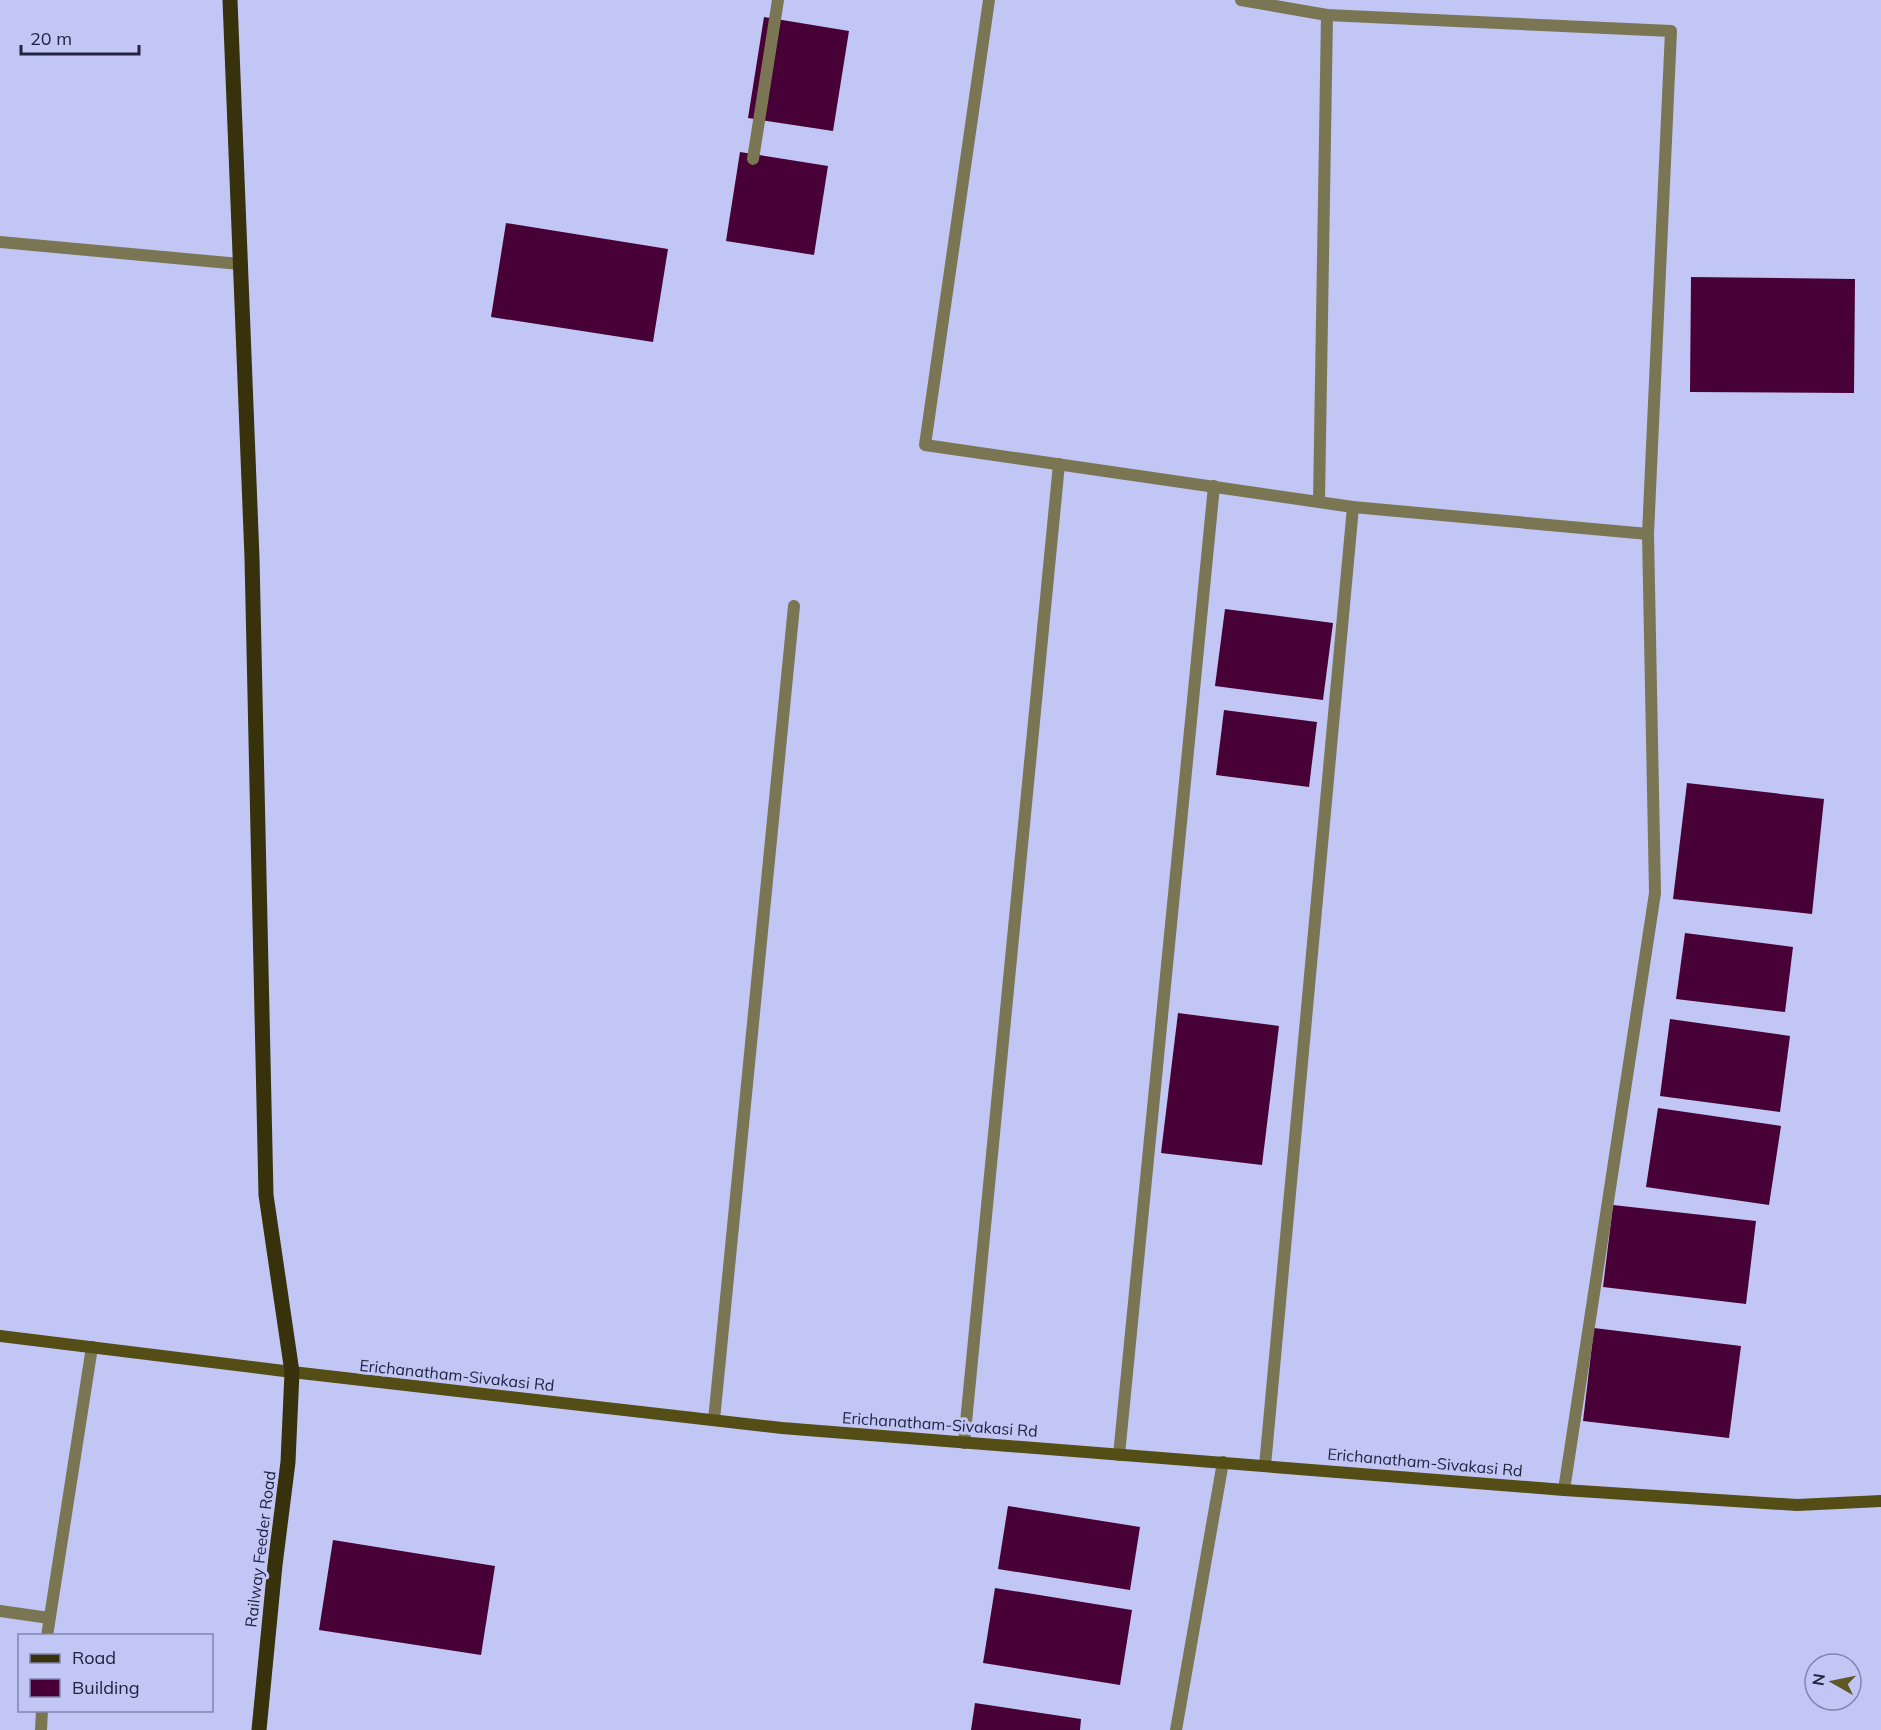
<svg xmlns="http://www.w3.org/2000/svg" width="1881" height="1730" font-family="Mulish,sans-serif">
	<style>
		.building { fill: #470136 }
		.lines { fill: none; stroke-linecap: round; stroke-linejoin: round }
		.street { stroke: #7a7654; stroke-width: 12 }
		.secondary { stroke: #554d16; stroke-width: 12 }
		.primary { stroke: #37320b; stroke-width: 15 }
		.labels { text-anchor: middle; stroke-width: 6; stroke-linejoin: round; paint-order: stroke }
		.street-label { font-size: 16px; fill: #222341; stroke: #c2c6f5 }
	</style>
	<rect width="100%" height="100%" fill="#c2c6f5"/>
	<g class="building">
		<polygon points="764,17 849,31 833,131 748,118"/>
		<polygon points="740,152 828,166 814,255 726,241"/>
		<polygon points="506,223 668,249 653,342 491,317"/>
		<polygon points="1691,277 1855,279 1854,393 1690,392"/>
		<polygon points="1225,609 1333,623 1323,700 1215,686"/>
		<polygon points="1224,710 1317,722 1309,787 1216,775"/>
		<polygon points="1687,783 1824,799 1812,914 1673,899"/>
		<polygon points="1685,933 1793,947 1785,1012 1676,999"/>
		<polygon points="1178,1013 1279,1026 1262,1165 1161,1153"/>
		<polygon points="1670,1019 1790,1036 1780,1112 1660,1096"/>
		<polygon points="1658,1108 1781,1126 1769,1205 1646,1187"/>
		<polygon points="1613,1205 1756,1221 1746,1304 1603,1287"/>
		<polygon points="1594,1328 1741,1346 1729,1438 1583,1421"/>
		<polygon points="1008,1506 1140,1527 1130,1590 998,1569"/>
		<polygon points="333,1540 495,1566 481,1655 319,1630"/>
		<polygon points="995,1588 1132,1610 1120,1685 983,1663"/>
		<polygon points="975,1703 1081,1719 1080,1730 971,1730"/>
	</g>
	<g class="lines">
		<g class="street">
			<polyline points="989,0 925,445 1353,507 1648,534 1671,31 1327,15 1241,0"/>
			<polyline points="753,159 778,0"/>
			<polyline points="0,242 240,264"/>
			<polyline points="1319,501 1327,15"/>
			<polyline points="714,1420 794,606"/>
			<polyline points="964,1443 1059,464"/>
			<polyline points="1119,1455 1214,486"/>
			<polyline points="1265,1466 1353,507"/>
			<polyline points="1564,1490 1655,893 1648,534"/>
			<polyline points="0,1611 49,1618"/>
			<polyline points="47,1636 92,1347"/>
			<polyline points="41,1730 42,1710"/>
			<polyline points="1176,1730 1223,1462"/>
		</g>
		<polyline class="secondary" points="0,1336 292,1372 782,1428 1564,1490 1797,1505 1881,1501"/>
		<polyline class="primary" points="230,0 252,558 266,1195 292,1372 288,1462 275,1565 259,1730"/>
	</g>
	<g class="labels">
		<g class="street-label">
			<text transform="translate(457 1375) rotate(6)" y="6">Erichanatham-Sivakasi Rd</text>
			<text transform="translate(940 1424) rotate(4)" y="6">Erichanatham-Sivakasi Rd</text>
			<text transform="translate(1425 1462) rotate(5)" y="6">Erichanatham-Sivakasi Rd</text>
			<text transform="translate(260 1549) rotate(-83)" y="6">Railway Feeder Road</text>
		</g>
	</g>
	<rect x="18" y="1634" width="195" height="78" fill="#c2c6f5" stroke="#8285ad" stroke-width="1.5"/>
	<rect x="30" y="1654" width="30" height="9" fill="#37320b" stroke="#8285ad" stroke-width="1.5"/>
	<text x="72" y="1664" font-size="18" fill="#222341">Road</text>
	<rect x="30" y="1679" width="30" height="18" fill="#470136" stroke="#8285ad" stroke-width="1.5"/>
	<text x="72" y="1694" font-size="18" fill="#222341">Building</text>
	<g transform="translate(1833 1682) rotate(279)"><circle r="28" fill="#c2c6f5" stroke="#8285ad" stroke-width="1.5"/>
	<path d="M0-4.5L10 22L0 15L-10 22Z" fill="#5f5824"/>
	<text y="-9" font-size="16" font-weight="bold" text-anchor="middle" fill="#222341">N</text>
	</g>
	<path d="M21 45v9h118v-9" fill="none" stroke="#222341" stroke-width="3"/>
	<text x="30" y="45" font-size="18" fill="#222341" stroke="#c2c6f5" stroke-width="4.5" paint-order="stroke">20 m</text>
</svg>
